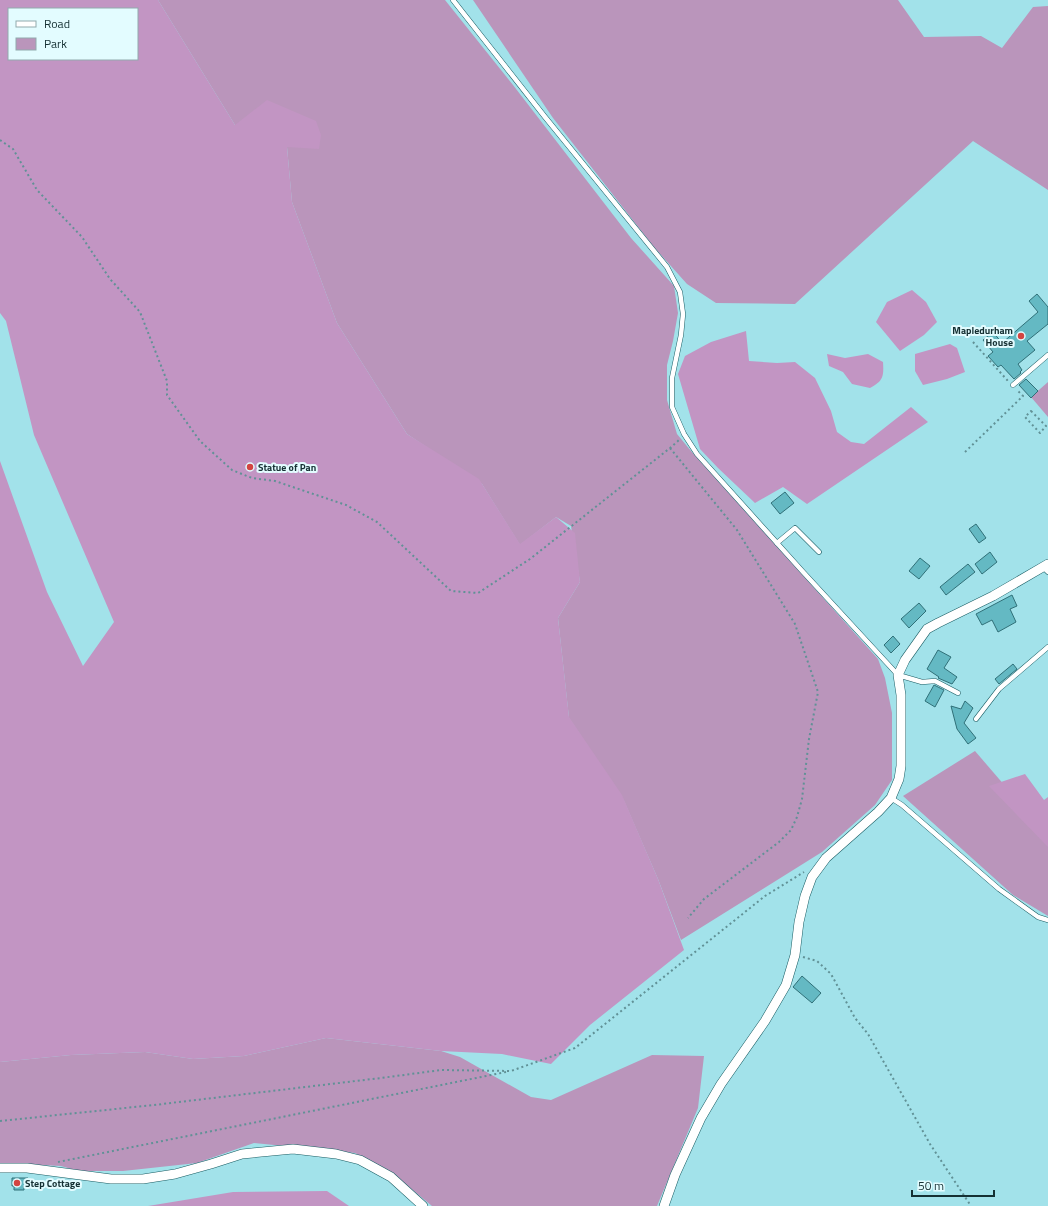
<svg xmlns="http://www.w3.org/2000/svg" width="1048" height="1206" font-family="'Titillium Web',sans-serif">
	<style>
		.green { fill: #ba95bb }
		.forest { fill: #c295c3; fill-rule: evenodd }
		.building { fill: #64b9c3; stroke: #307078 }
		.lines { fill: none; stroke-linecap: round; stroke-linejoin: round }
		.lane-casing { stroke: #185c63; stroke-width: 5.5 }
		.street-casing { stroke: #185c63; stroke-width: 10 }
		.path { stroke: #619196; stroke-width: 2; stroke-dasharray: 2 3; stroke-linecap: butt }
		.lane { stroke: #fff; stroke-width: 4.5 }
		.street { stroke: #fff; stroke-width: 9 }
		.poi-dot { fill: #d34542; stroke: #e3fcff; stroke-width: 1.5 }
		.labels { text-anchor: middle; stroke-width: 4; stroke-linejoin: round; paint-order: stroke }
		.poi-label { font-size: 10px; font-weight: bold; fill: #153033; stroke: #e3fcff; text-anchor: start }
	</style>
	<rect width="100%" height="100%" fill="#a2e2ea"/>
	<g class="green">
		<polygon points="158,0 445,0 513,85 631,238 674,286 678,313 673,341 667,365 667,400 677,434 691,451 878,659 885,678 892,713 892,780 875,805 822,852 681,940 658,879 624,801 569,718 558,618 580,582 571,526 556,517 520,545 482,484 407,434 337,323 292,202 287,147 235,125"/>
		<polygon points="473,0 898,0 924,37 981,36 1002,48 1033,7 1048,6 1048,190 973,141 795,304 716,303 687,284 653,246 553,118"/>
		<polygon points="1048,382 1048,417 1031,397"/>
		<polygon points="975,751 1048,836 1048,916 1013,895 903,796"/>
		<polygon points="326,1038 441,1051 460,1057 531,1097 551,1100 652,1055 704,1056 698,1108 657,1206 432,1206 392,1173 355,1153 254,1143 197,1163 123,1171 78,1171 61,1166 0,1163 0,1062 71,1055 145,1052 193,1059 244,1056"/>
	</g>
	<g class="forest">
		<path d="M0 0H158L235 125 267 100 316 121 321 135 319 149 287 147 292 202 337 323 407 434 479 479 520 544 556 517 575 533 580 582 558 618 569 717 622 795 658 879 684 950 590 1025 551 1064 502 1054 441 1051 326 1038 244 1056 193 1059 145 1052 71 1055 0 1062V461L47 592 83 666 114 622 34 435 6 321 0 313ZM9 9H137V59H9Z"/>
		<polygon points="912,290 926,302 937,322 924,335 900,351 876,322 887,302"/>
		<polygon points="746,331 749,361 777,363 795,362 815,378 831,411 837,432 851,442 864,444 911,407 928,422 807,504 783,487 755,503 718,468 700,449 678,374 685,356 711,342"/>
		<polygon points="950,344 957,348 965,372 947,379 923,385 915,371 915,354"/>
		<path d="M827 354 845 358 868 354 883 362C884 377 883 381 870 388L852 384 843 372 829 366Z"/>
		<polygon points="1025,774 1044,800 1048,797 1048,847 989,786"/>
		<polygon points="327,1191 349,1206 148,1206 233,1192"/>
	</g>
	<g class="building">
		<polygon points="1037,294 1048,307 1048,324 1027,341 1035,350 1018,364 1022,370 1020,372 1021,373 1014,379 1001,365 998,367 988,356 993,352 983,340 993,332 1002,343 1038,312 1029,301"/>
		<polygon points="1026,379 1038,391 1031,398 1019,385"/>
		<polygon points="785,492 794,503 780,514 771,503"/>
		<polygon points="976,524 986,538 979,543 969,529"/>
		<polygon points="990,552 997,562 982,574 975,564"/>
		<polygon points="920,558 930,566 919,579 909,571"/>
		<polygon points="968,564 975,572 946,595 940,587"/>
		<polygon points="1012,595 1017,606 1010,609 1016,622 998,632 992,620 982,625 976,614"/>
		<polygon points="919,603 926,611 909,628 901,619"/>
		<polygon points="893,636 900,644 891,653 884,645"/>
		<polygon points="938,650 951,657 944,668 957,677 952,684 938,678 939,677 927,669"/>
		<polygon points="1013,664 1017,669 999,684 995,679"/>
		<polygon points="934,685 944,690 935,707 925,701"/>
		<polygon points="965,701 973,708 964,723 976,738 968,744 957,729 951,706 961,709"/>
		<polygon points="802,976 821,993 812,1003 793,987"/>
		<polygon points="12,1178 28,1178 27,1186 24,1186 24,1190 14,1190 14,1186 12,1186"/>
	</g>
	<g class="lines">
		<g class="lane-casing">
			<g id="lane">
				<polyline points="453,0 545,117 667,267 680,292 683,314 681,335 672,378 672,407 684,434 697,454 804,573 898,675 922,682 935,681 958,693"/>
				<polyline points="1013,385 1048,355"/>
				<polyline points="777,543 795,528 819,552"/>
				<polyline points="1044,568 1048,572"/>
				<polyline points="976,719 999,689 1048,647"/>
				<polyline points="891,798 902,805 999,889 1038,917 1048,920"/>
			</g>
		</g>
		<g class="street-casing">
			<g id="street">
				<polyline points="0,1168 27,1168 111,1179 143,1179 175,1174 211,1164 242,1154 293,1149 336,1154 360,1160 391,1177 423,1206"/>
				<polyline points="664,1206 675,1175 701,1118 721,1084 765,1021 786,985 795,955 799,922 805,896 812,877 826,858 878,812 891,798 899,779 901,766 901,695 898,675 905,660 927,629 938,623 993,596 1048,564"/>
			</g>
		</g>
		<g class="path">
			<polyline points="0,140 13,149 37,190 82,237 110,279 140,312 167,381 167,395 200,441 232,470 252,478 275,481 346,505 377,522 451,591 478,593 530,559 670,448 679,440"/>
			<polyline points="973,342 1008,381"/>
			<polygon points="1031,411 1046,426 1040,433 1025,417"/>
			<polyline points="670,448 737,530 795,624 818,692 809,739 802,799 797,817 791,830 779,842 704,899 688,918"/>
			<polyline points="965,452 1023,396 1017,390"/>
			<polyline points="803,957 817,961 831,974 855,1018 868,1034 930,1144 971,1206"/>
			<polyline points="0,1121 154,1105 381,1078 441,1070 511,1071 575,1048 765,896 804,872"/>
			<polyline points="58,1162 506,1072"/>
		</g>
		<use href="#lane" class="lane"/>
		<use href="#street" class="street"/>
	</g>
	<g class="poi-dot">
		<circle cx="1021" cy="336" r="4"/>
		<circle cx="250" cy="467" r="4"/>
		<circle cx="17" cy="1183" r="4"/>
	</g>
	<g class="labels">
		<g class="poi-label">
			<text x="1013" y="334" text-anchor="end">Mapledurham<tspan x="1013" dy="12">House</tspan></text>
			<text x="258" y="471">Statue of Pan</text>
			<text x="25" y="1187">Step Cottage</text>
		</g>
	</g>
	<rect x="8" y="8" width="130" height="52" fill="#e3fcff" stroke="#91aaad"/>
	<rect x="16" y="21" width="20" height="6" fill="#ffffff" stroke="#91aaad"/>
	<text x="44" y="28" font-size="12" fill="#153033">Road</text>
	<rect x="16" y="38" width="20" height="12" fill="#ba95bb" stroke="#91aaad"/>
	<text x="44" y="48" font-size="12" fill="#153033">Park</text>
	<path d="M912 1190v6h82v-6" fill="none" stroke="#153033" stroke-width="2"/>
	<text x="918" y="1190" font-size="12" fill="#153033" stroke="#e3fcff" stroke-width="3" paint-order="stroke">50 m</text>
</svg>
